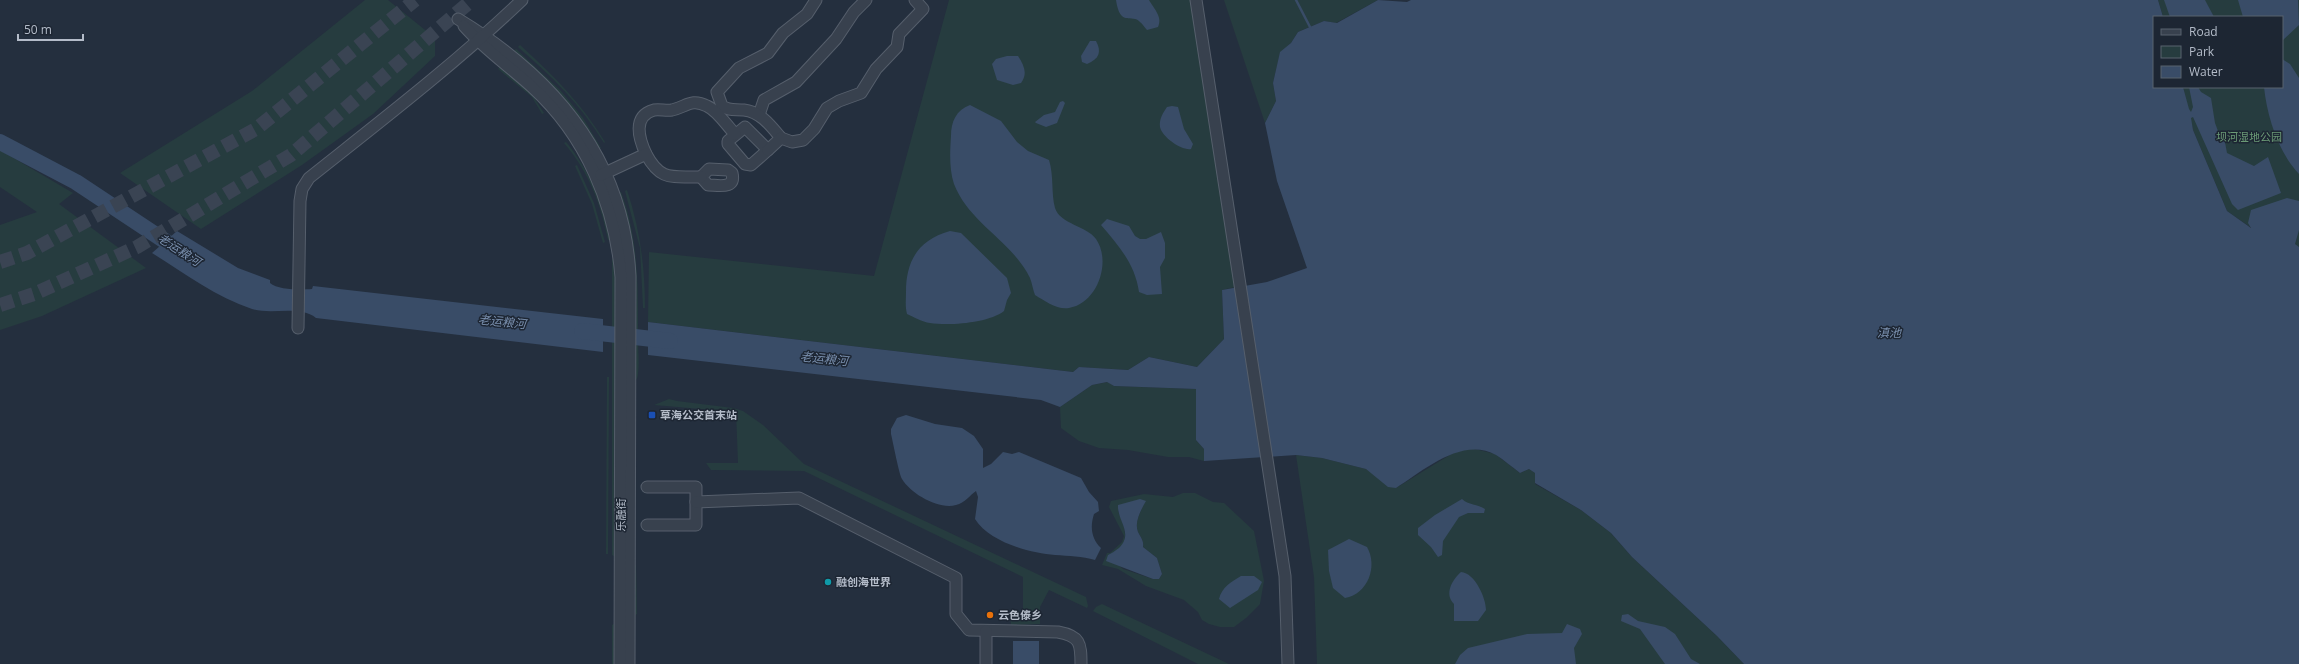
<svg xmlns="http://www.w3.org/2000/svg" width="2299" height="664" font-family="'Open Sans','Noto Sans SC',sans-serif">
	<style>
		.green { fill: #263c3f; fill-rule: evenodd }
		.water { fill: #394c67 }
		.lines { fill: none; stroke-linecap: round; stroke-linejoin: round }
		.stream { stroke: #394c67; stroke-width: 2.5 }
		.river { stroke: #394c67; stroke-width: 16 }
		.major-tunnel { stroke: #3a4453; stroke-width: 14; stroke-dasharray: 14 7; stroke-linecap: butt }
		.minor-casing { stroke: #565f6c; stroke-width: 13 }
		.minor { stroke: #38414e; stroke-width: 11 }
		.transit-dot { fill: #1a4fb4; stroke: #1d2633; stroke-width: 1.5 }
		.culture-dot { fill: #0f9aa8; stroke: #1d2633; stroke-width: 1.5 }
		.food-dot { fill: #e8710a; stroke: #1d2633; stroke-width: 1.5 }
		.labels { text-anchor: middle; stroke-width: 3; stroke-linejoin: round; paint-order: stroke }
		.park-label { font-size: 11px; fill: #6b9a76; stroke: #1d2633 }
		.poi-label { font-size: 11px; font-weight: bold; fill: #b4bcc9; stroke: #1d2633; text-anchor: start }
		.street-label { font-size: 11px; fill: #b4bcc9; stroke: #1d2633 }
		.water-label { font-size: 12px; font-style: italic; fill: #7c92b1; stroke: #1d2633 }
	</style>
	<rect width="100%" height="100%" fill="#242f3e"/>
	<g class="green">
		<polygon points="365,0 388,0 435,38 435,56 373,114 302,165 201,229 120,173 252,91"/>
		<polygon points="949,0 1191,0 1235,287 1222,290 1224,339 1197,367 1149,357 1128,370 1079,367 1073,372 648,322 649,252 874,276"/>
		<polygon points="1224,0 1378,0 1336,23 1324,21 1298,32 1291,43 1280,53 1273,83 1276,101 1265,123"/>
		<polygon points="2158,0 2299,0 2299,247 2253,229 2227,211 2193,130 2183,87 2282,87 2282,17 2163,17"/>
		<path d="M520 45C553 75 582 104 605 142L604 143C581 105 552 76 518 47Z"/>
		<path d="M516 49 561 91 583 118 601 148H599C574 108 549 83 514 51Z"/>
		<polygon points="500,67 531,93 544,113 542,114 532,97 498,69"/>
		<path d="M566 142C590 171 603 204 610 240H608C601 204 589 172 564 143Z"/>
		<polygon points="0,150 73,193 59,204 146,268 42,316 0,330 0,225 37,212 0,187"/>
		<polygon points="577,165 594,203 605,242 603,243 592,204 575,166"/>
		<path d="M627 190C640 229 645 267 645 308H643L640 248 625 191Z"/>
		<path d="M619 192H621C639 240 638 288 638 339 638 351 640 368 637 379L635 378V267L628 224Z"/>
		<polygon points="612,259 614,260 616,297 614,556 612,555"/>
		<polygon points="607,377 609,377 608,554 606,554"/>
		<polygon points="1108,382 1114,386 1196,389 1196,440 1204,449 1204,461 1189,457 1168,457 1128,450 1099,448 1079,441 1061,428 1060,407 1092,385"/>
		<polygon points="669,399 677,401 733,408 743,411 763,425 804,464 1086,597 1088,606 1087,608 1049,590 1040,607 1040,624 1011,625 1010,616 1023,617 1023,577 804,471 711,470 706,463 738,463 736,412 654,405"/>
		<polygon points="1471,448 1495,454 1520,473 1529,469 1535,473 1535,484 1581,510 1611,533 1632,557 1717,636 1744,664 1317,664 1314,577 1296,455 1322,458 1366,469 1396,488 1453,453"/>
		<path d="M1183 493H1195L1213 502 1224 503 1254 531 1264 581 1260 604 1246 618 1234 627H1220L1209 624 1202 620 1198 612 1184 600 1146 586 1118 569 1102 565 1107 553H1110L1122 542 1124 536 1109 507 1111 501 1144 494 1173 497ZM1145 501C1141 511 1134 522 1138 532 1141 538 1144 541 1143 547L1157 558 1162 574 1159 579H1153L1123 569 1108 555C1132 547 1126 528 1118 511Z"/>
		<polygon points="636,565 637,614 635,615 634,566"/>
		<polygon points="1102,604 1229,664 1198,664 1093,611 1096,607"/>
		<polygon points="614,624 615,664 612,664 612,625"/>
	</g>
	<g class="water">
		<path d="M1116 0H1149C1154 9 1163 17 1158 27L1147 30C1144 27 1143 24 1140 22 1132 13 1120 28 1116 0Z"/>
		<path d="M1378 0 1407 2 1411 0H2158L2163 17H2154V87H2183L2189 109 2191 112 2193 107 2189 87H2198L2201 92 2211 98 2215 123 2218 131 2224 137 2227 153 2254 166 2268 157 2281 193 2238 210 2232 204 2193 117 2191 118 2193 130 2227 211 2251 228 2248 223 2251 210 2287 198 2299 201V230L2295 244 2299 247V664H1744L1717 636 1632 557 1611 533 1581 510 1535 483V473L1529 469 1520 473C1512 467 1504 460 1496 455 1462 436 1423 471 1396 488L1388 487 1366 469 1322 458 1296 455 1204 461V449L1196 440V389L1114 386 1107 382 1092 385 1060 407 1041 400 648 355V322L1073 372 1079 367 1128 370 1149 357 1197 367 1224 339 1222 290 1267 282 1307 268 1277 181 1265 123 1276 101 1273 83 1280 52 1291 43 1298 32 1324 21 1337 23Z"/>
		<polygon points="2164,0 2205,0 2214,17 2170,17"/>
		<polygon points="2238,0 2298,0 2299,25 2282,41 2282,17 2243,17"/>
		<path d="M1090 41H1096C1102 52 1099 59 1087 64L1082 62 1081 56Z"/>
		<path d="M1007 56H1018C1024 65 1028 74 1021 83L1013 85 997 80 992 64 996 59Z"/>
		<path d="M2282 59 2290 64 2299 78V174C2278 152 2267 116 2264 87H2282Z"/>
		<polygon points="1063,101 1065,103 1057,123 1046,127 1036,123 1035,122 1044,115 1055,112 1060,102"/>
		<path d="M970 105 1001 121 1017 142 1028 151 1049 160C1054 176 1051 193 1055 208 1060 224 1087 226 1096 239 1112 262 1097 304 1069 308 1057 310 1045 301 1035 295 1033 290 1032 283 1030 278 1012 241 969 223 954 184 949 169 950 151 951 136 951 122 956 110 970 105Z"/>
		<path d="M1172 106 1178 107 1184 129 1193 144 1191 149C1182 151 1162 137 1160 127 1159 119 1163 113 1167 107Z"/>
		<path d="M1107 219 1129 226 1135 236 1140 239H1146L1161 232 1165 243V258L1160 267 1162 294 1147 295 1139 292C1135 264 1119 246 1101 225Z"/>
		<path d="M177 231 238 268 270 280V283C278 290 301 290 312 289L313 286 603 319V352L316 318C300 305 271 315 252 309 216 297 184 273 152 253Z"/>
		<path d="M950 231 961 233 1007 278 1011 293 1007 300 1004 311C989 323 949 326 930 323 922 322 914 317 907 314 905 306 906 300 906 292 906 261 918 240 950 231Z"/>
		<path d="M906 415 935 424 962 428 974 436 983 449V468L991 464 1003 452 1012 454 1019 452 1081 478 1089 492 1098 502 1099 511 1094 514C1090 526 1091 539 1101 548L1095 560C1082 556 1069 556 1055 555 1030 553 989 542 975 519L978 497 976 491C970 495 965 503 956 505 939 510 911 494 902 479 899 474 893 442 891 434V429L897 418Z"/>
		<path d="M1140 499 1146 501C1141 510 1134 522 1138 532 1141 538 1144 541 1143 547L1157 558 1162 574 1159 579H1153L1106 561 1108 555C1112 553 1115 551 1119 548 1134 533 1117 521 1118 505Z"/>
		<path d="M1462 499C1468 505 1478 504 1485 509L1484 513H1468L1459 517 1443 541 1442 555 1438 557 1431 547 1418 535V528L1435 515Z"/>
		<path d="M1349 539 1367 547C1378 566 1368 594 1345 598L1333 588 1329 571 1328 550Z"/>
		<path d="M1461 572C1475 573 1486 598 1486 610L1478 621H1454V604C1444 594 1452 580 1461 572Z"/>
		<path d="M1241 576H1254L1262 582 1258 590 1230 608 1219 599C1222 587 1231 582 1241 576Z"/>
		<polygon points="1628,614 1638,621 1665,627 1675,634 1691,659 1700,664 1665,664 1640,629 1621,621 1622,615"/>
		<polygon points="1567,624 1580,629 1582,634 1574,648 1576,664 1455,664 1460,655 1468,648 1527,634 1562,633"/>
		<rect x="1013" y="641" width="26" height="23"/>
	</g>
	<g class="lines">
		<polyline class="stream" points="1296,0 1310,27"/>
		<g class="river">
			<polyline points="0,142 76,182 183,253"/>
			<polyline points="582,331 670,341"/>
		</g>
		<g class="major-tunnel">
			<polyline points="0,262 27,253 256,129 415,0"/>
			<polyline points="0,305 34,294 137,247 291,155 472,0"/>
		</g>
		<g class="minor-casing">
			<g id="minor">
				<polyline points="1196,0 1285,576 1288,664"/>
				<path d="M458 19C554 77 624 159 630 276L629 664"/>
				<path d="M464 26C484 49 509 66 532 87 586 136 615 205 621 277L620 664"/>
				<polyline points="759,115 764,100 796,82 836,39 854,12 866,0"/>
				<polygon points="745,127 768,150 751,165 745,164 728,144 728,141"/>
				<path d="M781 138C771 126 761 112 744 110 735 109 729 111 722 106L717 92 739 68 768 53 783 33 807 14 816 0"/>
				<polyline points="768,150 781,138 792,142 803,140 814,129 827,108 839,101 861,93 876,69 897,47 899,34 923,9 915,0"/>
				<path d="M646 154C639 139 632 116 654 110 660 109 666 111 672 110 686 107 691 98 707 106 718 111 727 126 735 134"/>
				<path d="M709 169 728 170 732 173C736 190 718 185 708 185L701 177Z"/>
				<path d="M601 175 646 154C661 182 672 176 701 177"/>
				<path d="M298 328 300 201 302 189 309 178C382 120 455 64 522 0"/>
				<polyline points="647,487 696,487 696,525 647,525"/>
				<path d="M696 502 799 498 956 578V614L969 630 1058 632C1080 636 1081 643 1081 664"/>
				<polyline points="986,631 986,664"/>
			</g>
		</g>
		<use href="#minor" class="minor"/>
	</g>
	<rect class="transit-dot" x="648" y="411" width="8" height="8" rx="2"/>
	<circle class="culture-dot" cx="828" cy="582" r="4"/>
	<circle class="food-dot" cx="990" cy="615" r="4"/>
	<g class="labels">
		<g class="park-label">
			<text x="2249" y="141">坝河湿地公园</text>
		</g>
		<g class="poi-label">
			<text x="660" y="419">草海公交首末站</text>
			<text x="836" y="586">融创海世界</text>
			<text x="998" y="619">云色傣乡</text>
		</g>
		<g class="street-label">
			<text transform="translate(621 515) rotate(-90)" y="4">乐融街</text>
		</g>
		<g class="water-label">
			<text transform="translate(179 250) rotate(33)" y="4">老运粮河</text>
			<text transform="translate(502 322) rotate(6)" y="4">老运粮河</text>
			<text x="1889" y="337">滇池</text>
			<text transform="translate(824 359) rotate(6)" y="4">老运粮河</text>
		</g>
	</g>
	<rect x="2153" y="16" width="130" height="72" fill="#1d2633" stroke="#59626f"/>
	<rect x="2161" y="29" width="20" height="6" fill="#38414e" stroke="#59626f"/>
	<text x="2189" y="36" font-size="12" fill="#b4bcc9">Road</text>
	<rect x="2161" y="46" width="20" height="12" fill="#263c3f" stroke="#59626f"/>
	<text x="2189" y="56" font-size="12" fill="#b4bcc9">Park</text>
	<rect x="2161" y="66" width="20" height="12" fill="#394c67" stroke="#59626f"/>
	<text x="2189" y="76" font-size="12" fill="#b4bcc9">Water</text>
	<path d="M18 34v6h65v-6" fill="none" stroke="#b4bcc9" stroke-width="2"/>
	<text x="24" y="34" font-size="12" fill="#b4bcc9" stroke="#1d2633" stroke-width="3" paint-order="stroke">50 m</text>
</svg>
